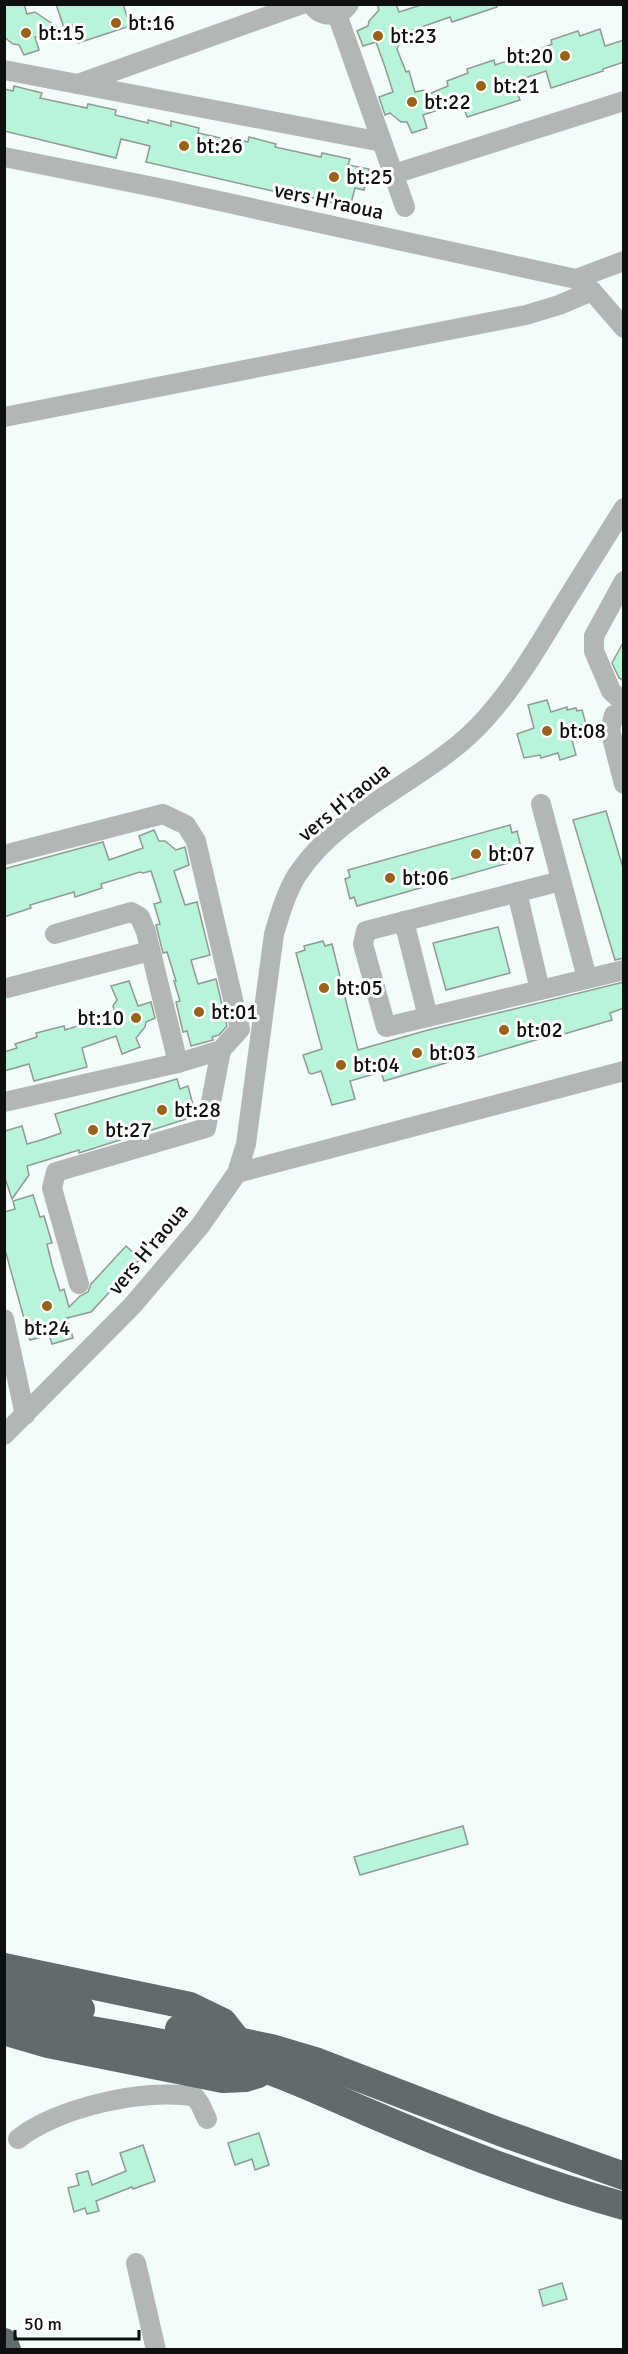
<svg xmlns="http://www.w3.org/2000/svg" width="628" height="2354" font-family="Signika,sans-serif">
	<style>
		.building { fill: #b8f4da; stroke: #919995; stroke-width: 1.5 }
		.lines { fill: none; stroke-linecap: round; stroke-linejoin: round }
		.minor { stroke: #b2b6b7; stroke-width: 20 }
		.highway { stroke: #626a6c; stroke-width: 28 }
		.poi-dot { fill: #976219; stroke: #fff; stroke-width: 2 }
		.labels { text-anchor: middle; stroke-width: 6; stroke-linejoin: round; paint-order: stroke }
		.poi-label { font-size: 21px; fill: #0d100f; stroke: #fff; text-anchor: start }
		.street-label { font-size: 21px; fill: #0d100f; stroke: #fff }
	</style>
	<rect width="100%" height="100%" fill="#f2fcfb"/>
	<g class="building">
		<polygon points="4,4 24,4 27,14 35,12 60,29 35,37 39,50 24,55 19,45 13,44 4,37"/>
		<polygon points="56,4 123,4 130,26 78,43 72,25 64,28"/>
		<polygon points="377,4 396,4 399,12 424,4 496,4 497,7 452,22 450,17 399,35 400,43 397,49 406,72 409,71 415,92 424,90 429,94 448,86 447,81 468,73 467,69 494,60 495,65 531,53 552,44 551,40 578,31 580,36 600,29 605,46 624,40 624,62 603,69 603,71 551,88 546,71 513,82 520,100 467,117 462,102 423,115 427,128 412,133 407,122 401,122 390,113 385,115 379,97 393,92 385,67 376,42 363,46 357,31 368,26 369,21 379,10"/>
		<polygon points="14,86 42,93 40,98 87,108 88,104 116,110 115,115 148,123 148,120 171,126 171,121 199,128 198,133 225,139 225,137 248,142 249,137 276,144 275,147 321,157 322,153 350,159 348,165 369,169 364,190 355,188 350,207 277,189 277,192 146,162 150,146 121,139 116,158 4,131 4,89 13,91"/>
		<polygon points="624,641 624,681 619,678 612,663"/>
		<polygon points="547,700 551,712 567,707 567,710 576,708 577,711 582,710 586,724 569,729 576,755 560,760 558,753 541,758 540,755 524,758 517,734 534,728 528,705"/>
		<polygon points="606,811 624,871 624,958 615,960 573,820"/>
		<polygon points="510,825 512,833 517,831 522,851 517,853 519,860 357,906 354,897 350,899 345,879 350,877 348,870"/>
		<polygon points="154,830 159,841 165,841 176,850 185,847 189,865 174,871 185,905 197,902 210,955 191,960 198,984 216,979 227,1026 219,1035 212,1037 213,1040 191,1046 187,1031 183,1032 176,1002 180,1001 174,981 176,981 167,952 163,953 156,925 160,924 154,904 161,902 151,871 143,873 140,872 101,884 102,888 75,897 74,892 30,905 31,908 4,917 4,869 103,842 109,860 143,848 139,836"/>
		<polygon points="498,927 510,973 446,990 433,943"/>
		<polygon points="323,941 325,946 332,944 358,1050 428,1030 624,982 624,1008 610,1013 612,1020 557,1036 556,1034 471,1059 470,1056 384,1081 381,1072 350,1081 355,1099 332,1105 321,1071 312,1074 309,1073 303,1055 322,1049 296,953 305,950 304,946"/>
		<polygon points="129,981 138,1006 151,1002 155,1018 146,1022 145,1027 136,1038 140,1047 122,1054 116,1036 82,1048 87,1067 34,1081 29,1064 4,1071 4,1052 17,1048 15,1044 37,1037 36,1033 64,1026 65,1030 115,1014 113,1006 117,1000 111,986"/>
		<polygon points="177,1079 180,1089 188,1086 196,1116 79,1153 79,1150 27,1166 29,1175 12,1199 4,1175 5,1131 22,1126 27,1144 41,1140 61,1133 55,1114"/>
		<polygon points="33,1195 40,1217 44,1216 52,1243 47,1244 52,1265 60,1291 64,1289 69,1307 80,1296 88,1292 91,1284 126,1246 140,1259 91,1312 67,1318 73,1338 52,1344 49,1335 30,1340 4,1246 4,1212 15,1209 13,1201"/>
		<polygon points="463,1826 468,1844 360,1875 354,1857"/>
		<polygon points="259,2133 269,2165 255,2170 252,2159 235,2165 228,2143"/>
		<polygon points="143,2145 155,2181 133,2189 132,2187 96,2201 99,2211 87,2214 85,2208 74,2212 68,2188 79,2185 76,2174 88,2171 92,2185 126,2171 120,2153"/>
		<polygon points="562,2283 567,2299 543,2306 539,2290"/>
	</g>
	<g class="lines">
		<g class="minor">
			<path d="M311 4C321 18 339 19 349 4"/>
			<polyline points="337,14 405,207"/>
			<polyline points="4,70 382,142"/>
			<polyline points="78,84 302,4"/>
			<polyline points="4,157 164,189 576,279 592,291 624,328"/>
			<polyline points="394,174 624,101"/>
			<polyline points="576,279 624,261"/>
			<polyline points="4,417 526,315 559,305 592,291"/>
			<polyline points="624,581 594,636 594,651 611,691 624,703"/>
			<polyline points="624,711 614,715 610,730 624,784"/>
			<polyline points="541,804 587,978"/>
			<polyline points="4,855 163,814 186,825 196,841 240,1029 221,1050 178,1063 4,1102"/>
			<polyline points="561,881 366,931 363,944 386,1027 624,970"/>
			<polyline points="517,892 540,990"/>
			<polyline points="404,921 428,1017"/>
			<polyline points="55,934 131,912 140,917 146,932 178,1063"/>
			<polyline points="7,988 150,951"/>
			<polyline points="237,1173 624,1071"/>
			<polyline points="79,1284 52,1188 56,1172 206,1128 221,1050"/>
			<polyline points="4,1319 25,1415"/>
			<path d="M4 1435 132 1306 200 1226 237 1173 246 1144 274 934C280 914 286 893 297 875 342 806 433 779 486 718 513 688 535 652 556 617 578 581 601 545 624 508"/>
			<path d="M18 2139C55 2108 147 2087 195 2097L200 2104 207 2119"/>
			<polyline points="136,2263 156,2350"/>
		</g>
		<g class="highway">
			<polyline points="4,1967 190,2006 223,2022 237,2040"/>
			<polyline points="4,1994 81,2009"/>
			<path d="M4 2015C92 2031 182 2042 267 2070 301 2082 334 2098 367 2112 451 2148 536 2182 624 2206"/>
			<polyline points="179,2029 271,2048 318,2062 500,2132 624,2176"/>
			<polyline points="7,2032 48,2044 223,2079 245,2078 258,2074"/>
			<polyline points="4,2342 7,2350"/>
		</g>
	</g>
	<g class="poi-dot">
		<circle cx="116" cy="23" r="6"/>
		<circle cx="26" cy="33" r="6"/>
		<circle cx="378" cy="36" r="6"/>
		<circle cx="565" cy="56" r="6"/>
		<circle cx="481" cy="86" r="6"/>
		<circle cx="412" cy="102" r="6"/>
		<circle cx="184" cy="146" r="6"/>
		<circle cx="334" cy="177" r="6"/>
		<circle cx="547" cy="731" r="6"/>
		<circle cx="476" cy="854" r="6"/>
		<circle cx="390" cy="878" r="6"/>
		<circle cx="324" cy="988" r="6"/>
		<circle cx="199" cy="1012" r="6"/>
		<circle cx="136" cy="1018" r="6"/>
		<circle cx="504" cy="1030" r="6"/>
		<circle cx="417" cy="1053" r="6"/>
		<circle cx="341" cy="1065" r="6"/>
		<circle cx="162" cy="1110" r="6"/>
		<circle cx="93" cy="1130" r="6"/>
		<circle cx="47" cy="1306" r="6"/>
	</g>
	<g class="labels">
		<g class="poi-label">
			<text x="128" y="30">bt:16</text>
			<text x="38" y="40">bt:15</text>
			<text x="390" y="43">bt:23</text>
			<text x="553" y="63" text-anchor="end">bt:20</text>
			<text x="493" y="93">bt:21</text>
			<text x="424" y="109">bt:22</text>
			<text x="196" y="153">bt:26</text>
			<text x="346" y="184">bt:25</text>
			<text x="559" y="738">bt:08</text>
			<text x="488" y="861">bt:07</text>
			<text x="402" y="885">bt:06</text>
			<text x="336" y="995">bt:05</text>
			<text x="211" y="1019">bt:01</text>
			<text x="124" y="1025" text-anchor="end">bt:10</text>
			<text x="516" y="1037">bt:02</text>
			<text x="429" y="1060">bt:03</text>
			<text x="353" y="1072">bt:04</text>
			<text x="174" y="1117">bt:28</text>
			<text x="105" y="1137">bt:27</text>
			<text x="47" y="1335" text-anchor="middle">bt:24</text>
		</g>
		<g class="street-label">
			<text transform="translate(329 201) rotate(12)" y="7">vers H'raoua</text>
			<text transform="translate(344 802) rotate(-39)" y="7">vers H'raoua</text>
			<text transform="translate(148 1249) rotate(-50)" y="7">vers H'raoua</text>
		</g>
	</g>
	<rect width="628" height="2354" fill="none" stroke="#0d100f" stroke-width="12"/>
	<path d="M15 2330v9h124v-9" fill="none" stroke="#0d100f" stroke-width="3"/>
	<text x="24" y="2330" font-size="18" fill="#0d100f" stroke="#ffffff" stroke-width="4.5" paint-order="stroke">50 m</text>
</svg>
